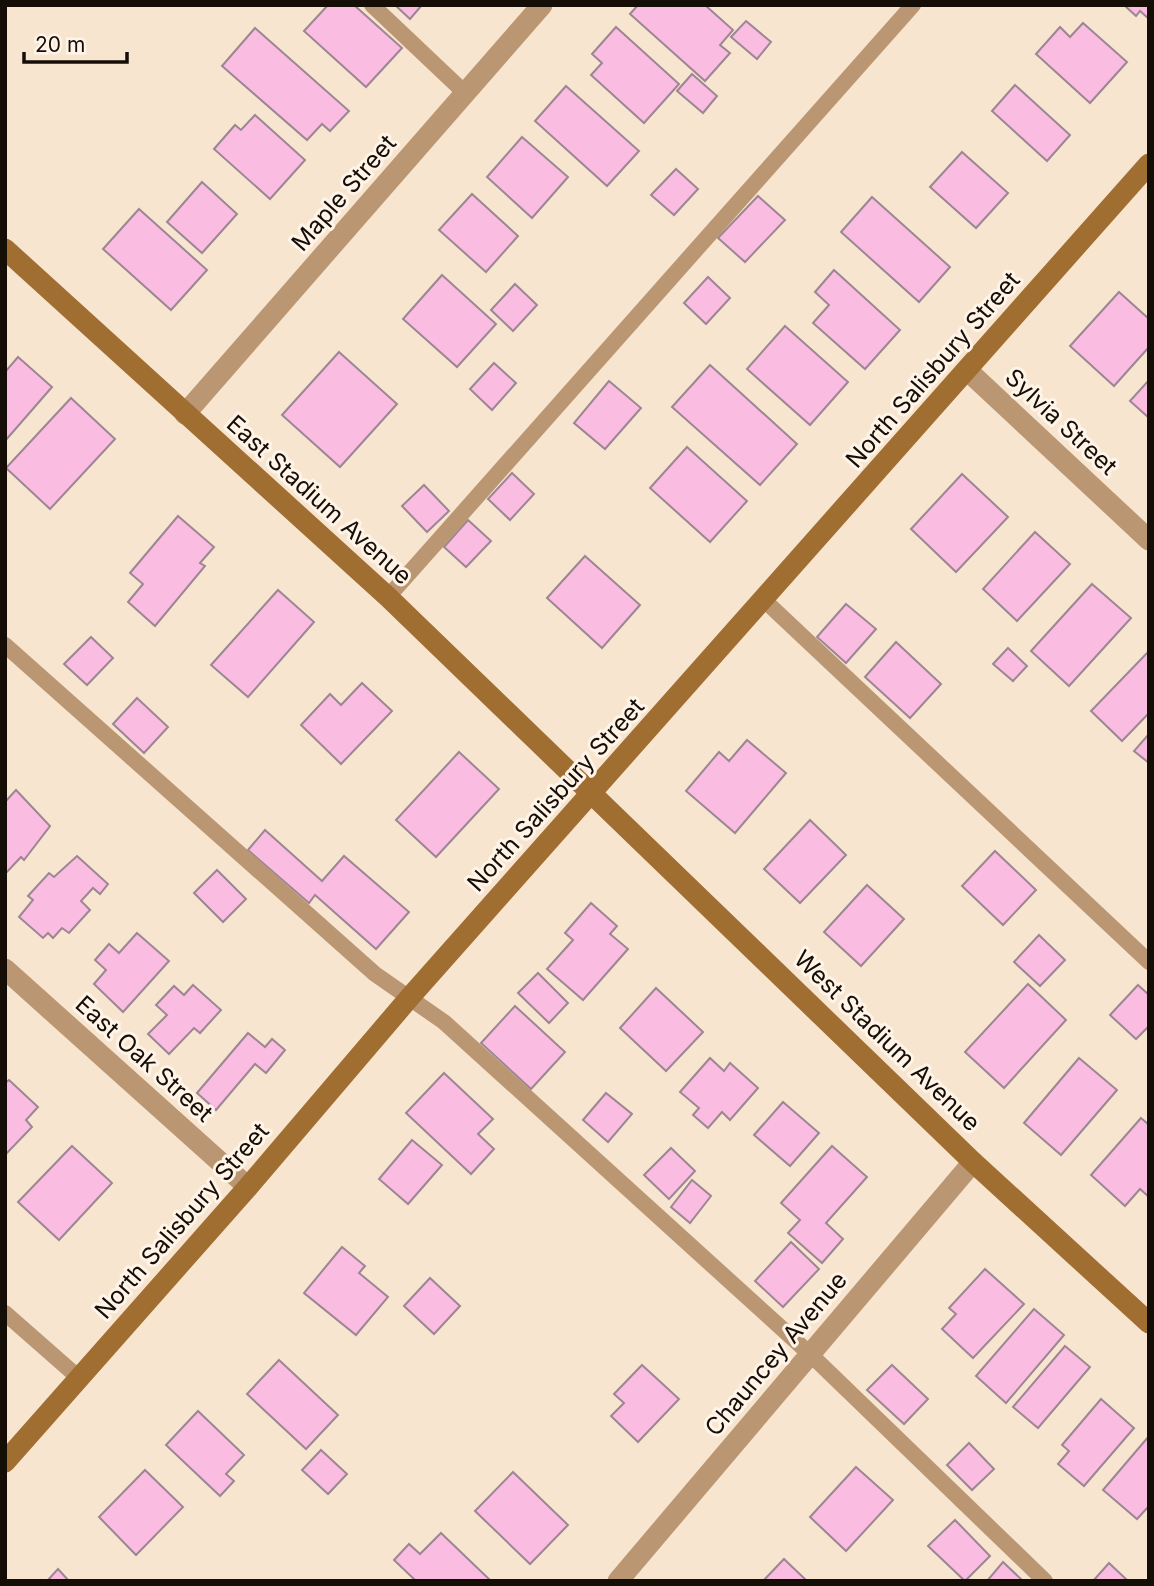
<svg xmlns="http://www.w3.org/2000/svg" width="1154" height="1586" font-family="Inter,sans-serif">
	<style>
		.building { fill: #fabce1; stroke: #9d8693; stroke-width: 2 }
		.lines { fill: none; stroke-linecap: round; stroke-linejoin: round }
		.lane { stroke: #ba9772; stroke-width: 16 }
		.street { stroke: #ba9772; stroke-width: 21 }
		.secondary { stroke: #a16e32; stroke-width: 21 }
		.labels { text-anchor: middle; stroke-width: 6; stroke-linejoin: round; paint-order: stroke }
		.street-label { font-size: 24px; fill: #140e07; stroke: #fff4e7 }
	</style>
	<rect width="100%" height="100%" fill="#f7e5d0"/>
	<g class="building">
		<polygon points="328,5 354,5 402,48 366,87 304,31"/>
		<polygon points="395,5 422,5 410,19"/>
		<polygon points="638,5 705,5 733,30 720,45 730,53 705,81 630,14"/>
		<polygon points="1124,5 1149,5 1149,19 1140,11 1136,16"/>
		<polygon points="746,21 771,42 757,59 731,37"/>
		<polygon points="1083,23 1127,62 1090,103 1036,54 1060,27 1070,37"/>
		<polygon points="616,27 679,84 644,123 591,75 602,63 592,54"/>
		<polygon points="255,28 349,111 330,131 322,124 307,140 222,66"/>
		<polygon points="692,74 717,96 703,113 677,91"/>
		<polygon points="1015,85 1070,135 1047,161 992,111"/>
		<polygon points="566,86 639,151 607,186 535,121"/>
		<polygon points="255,115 305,160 270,199 214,149 235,125 241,130"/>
		<polygon points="522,137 568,177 532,218 487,177"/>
		<polygon points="962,152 1008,193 976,228 930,187"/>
		<polygon points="676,169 698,189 674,215 651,195"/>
		<polygon points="202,182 237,214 202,253 167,222"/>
		<polygon points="472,194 518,236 486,272 439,230"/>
		<polygon points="758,196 785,220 745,262 718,238"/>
		<polygon points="872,197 950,267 919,302 841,232"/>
		<polygon points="139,209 207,270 171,310 103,249"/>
		<polygon points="834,270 900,330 865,369 813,323 829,305 815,292"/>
		<polygon points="442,275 496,324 457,367 403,319"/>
		<polygon points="708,277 730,298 706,324 684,303"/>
		<polygon points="515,284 537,305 513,331 491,310"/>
		<polygon points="1119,292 1149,319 1149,347 1114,386 1070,346"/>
		<polygon points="785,326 848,382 810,425 747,369"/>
		<polygon points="339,352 397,404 340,467 282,415"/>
		<polygon points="18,357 52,387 5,441 5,372"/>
		<polygon points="494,363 516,383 492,410 470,389"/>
		<polygon points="710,365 797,444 760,485 672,407"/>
		<polygon points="1149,380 1149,418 1130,401"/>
		<polygon points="609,381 641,408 605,449 574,423"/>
		<polygon points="71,398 115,439 50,509 6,468"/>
		<polygon points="687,447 747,501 710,542 650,488"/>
		<polygon points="512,473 534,494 510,520 488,499"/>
		<polygon points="962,474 1008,517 956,572 911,529"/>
		<polygon points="424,485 449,511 427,532 402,506"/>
		<polygon points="178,516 214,547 200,563 205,566 155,626 128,602 143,584 130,573"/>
		<polygon points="468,520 491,541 466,567 444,547"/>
		<polygon points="1035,532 1070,564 1017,621 983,589"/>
		<polygon points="585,556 640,605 602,648 547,598"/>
		<polygon points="1092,584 1131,618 1069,686 1031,651"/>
		<polygon points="278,590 314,622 248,697 211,665"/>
		<polygon points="846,604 876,629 846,663 817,637"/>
		<polygon points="91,637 113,658 87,685 64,664"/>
		<polygon points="896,642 941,684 910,718 865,677"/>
		<polygon points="1008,648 1027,666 1013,681 993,664"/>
		<polygon points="1149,651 1149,713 1122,741 1091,711"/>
		<polygon points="362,683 392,711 341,764 301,725 330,694 341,705"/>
		<polygon points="137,698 168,727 144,753 113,724"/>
		<polygon points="1149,734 1149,763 1134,751"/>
		<polygon points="747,740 786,773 735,833 686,791 719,752 729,761"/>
		<polygon points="459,752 499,789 436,857 396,820"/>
		<polygon points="16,790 50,826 24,860 21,857 5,874 5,802"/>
		<polygon points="810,820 846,855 800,903 764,869"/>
		<polygon points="265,830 322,881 344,856 409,912 376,949 315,895 309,903 248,850"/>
		<polygon points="995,851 1036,890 1003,925 962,886"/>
		<polygon points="77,856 108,884 100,894 93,888 81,901 90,910 69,933 62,928 53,938 48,933 43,938 19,917 33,900 28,896 49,873 54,877"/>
		<polygon points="217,870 246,899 223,922 194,893"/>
		<polygon points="867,885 904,919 861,966 824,932"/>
		<polygon points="591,903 617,926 610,934 628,949 583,1000 547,969 573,940 565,933"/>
		<polygon points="137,933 169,961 123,1012 94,984 106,970 95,960 109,944 119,953"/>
		<polygon points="1039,935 1065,960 1040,986 1014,962"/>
		<polygon points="538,973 568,1003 549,1023 518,993"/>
		<polygon points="1028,984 1066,1020 1004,1088 965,1052"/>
		<polygon points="193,985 221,1010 200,1033 194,1028 169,1054 148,1034 167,1015 156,1005 174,986 184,995"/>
		<polygon points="1138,985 1149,995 1149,1026 1136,1039 1110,1015"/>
		<polygon points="656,988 703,1032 666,1071 620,1028"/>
		<polygon points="515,1006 565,1052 531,1089 481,1043"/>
		<polygon points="248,1033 265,1047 272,1039 285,1050 266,1073 255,1064 216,1110 197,1093"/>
		<polygon points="710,1058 724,1071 730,1063 758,1088 730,1120 722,1112 708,1128 693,1115 699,1108 680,1092"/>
		<polygon points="1079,1058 1117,1090 1061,1155 1024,1123"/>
		<polygon points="444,1073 493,1119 478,1134 494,1149 471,1174 406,1113"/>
		<polygon points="9,1080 38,1107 26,1120 32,1127 5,1155 5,1083"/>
		<polygon points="606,1093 632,1114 608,1142 583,1120"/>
		<polygon points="783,1102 819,1133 790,1166 754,1135"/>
		<polygon points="1141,1118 1149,1125 1149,1197 1140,1189 1125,1206 1091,1175"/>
		<polygon points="412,1140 442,1165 408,1204 379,1179"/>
		<polygon points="72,1146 112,1183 59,1240 18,1202"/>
		<polygon points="832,1146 867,1177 826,1223 843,1239 822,1263 788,1233 800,1220 781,1203"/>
		<polygon points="671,1148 695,1171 669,1199 644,1175"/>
		<polygon points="692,1180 711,1196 690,1223 671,1207"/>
		<polygon points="791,1242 819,1269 783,1307 755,1281"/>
		<polygon points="342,1247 365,1266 359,1273 388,1297 356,1335 304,1293"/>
		<polygon points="985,1269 1024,1304 973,1358 942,1329 956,1314 949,1308"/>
		<polygon points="430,1278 460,1306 434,1334 404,1306"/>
		<polygon points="1034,1309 1064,1335 1006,1403 976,1376"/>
		<polygon points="1065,1346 1090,1367 1038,1428 1013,1407"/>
		<polygon points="279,1360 338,1415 306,1449 247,1394"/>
		<polygon points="642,1365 679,1399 638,1442 611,1416 624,1403 614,1394"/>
		<polygon points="892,1365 928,1399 904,1424 867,1390"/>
		<polygon points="1101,1399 1134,1428 1084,1486 1058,1464 1069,1451 1062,1445"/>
		<polygon points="198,1411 244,1455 226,1474 234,1481 220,1496 166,1445"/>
		<polygon points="1149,1436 1149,1506 1137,1519 1103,1490"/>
		<polygon points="969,1443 994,1469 972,1490 947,1465"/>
		<polygon points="321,1450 347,1474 328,1494 302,1470"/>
		<polygon points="856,1467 893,1500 846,1551 810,1517"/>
		<polygon points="145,1470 183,1507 136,1555 99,1517"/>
		<polygon points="513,1472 568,1525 530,1564 475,1511"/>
		<polygon points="955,1520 990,1556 965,1581 928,1546"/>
		<polygon points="441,1533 491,1581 416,1581 394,1560 409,1544 420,1554"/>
		<polygon points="784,1559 807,1581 763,1581"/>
		<polygon points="1003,1562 1023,1581 987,1581"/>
		<polygon points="1109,1563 1128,1581 1093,1581"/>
		<polygon points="58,1569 69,1581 47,1581"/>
	</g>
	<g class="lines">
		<g class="lane">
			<polyline points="372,5 465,93"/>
			<polyline points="388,597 913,5"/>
			<polyline points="764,600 1149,962"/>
			<polyline points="5,645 375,974 444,1022 810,1354 1045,1581"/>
			<polyline points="5,1313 79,1378"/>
		</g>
		<g class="street">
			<polyline points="968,371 1149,540"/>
			<polyline points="185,414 542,5"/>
			<polyline points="5,969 248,1187"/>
			<polyline points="618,1581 973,1162"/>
		</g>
		<g class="secondary">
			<polyline points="5,249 388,597 973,1162 1149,1323"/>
			<polyline points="5,1462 248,1187 410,997 1149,164"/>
		</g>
	</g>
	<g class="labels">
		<g class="street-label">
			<text transform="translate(344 193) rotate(-49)" y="8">Maple Street</text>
			<text transform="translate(933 370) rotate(-49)" y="8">North Salisbury Street</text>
			<text transform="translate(1061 422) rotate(43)" y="8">Sylvia Street</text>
			<text transform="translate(319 500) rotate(42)" y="8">East Stadium Avenue</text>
			<text transform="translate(556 795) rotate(-48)" y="8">North Salisbury Street</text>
			<text transform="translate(887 1041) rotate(44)" y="8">West Stadium Avenue</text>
			<text transform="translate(144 1059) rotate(42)" y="8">East Oak Street</text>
			<text transform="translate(182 1221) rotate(-49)" y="8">North Salisbury Street</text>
			<text transform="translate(776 1354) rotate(-50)" y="8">Chauncey Avenue</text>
		</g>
	</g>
	<rect width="1154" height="1586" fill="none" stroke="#140e07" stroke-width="14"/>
	<path d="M24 52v10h103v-10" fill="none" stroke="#140e07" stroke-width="3.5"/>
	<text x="35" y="52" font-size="21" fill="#140e07" stroke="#fff4e7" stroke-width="5" paint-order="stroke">20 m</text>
</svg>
